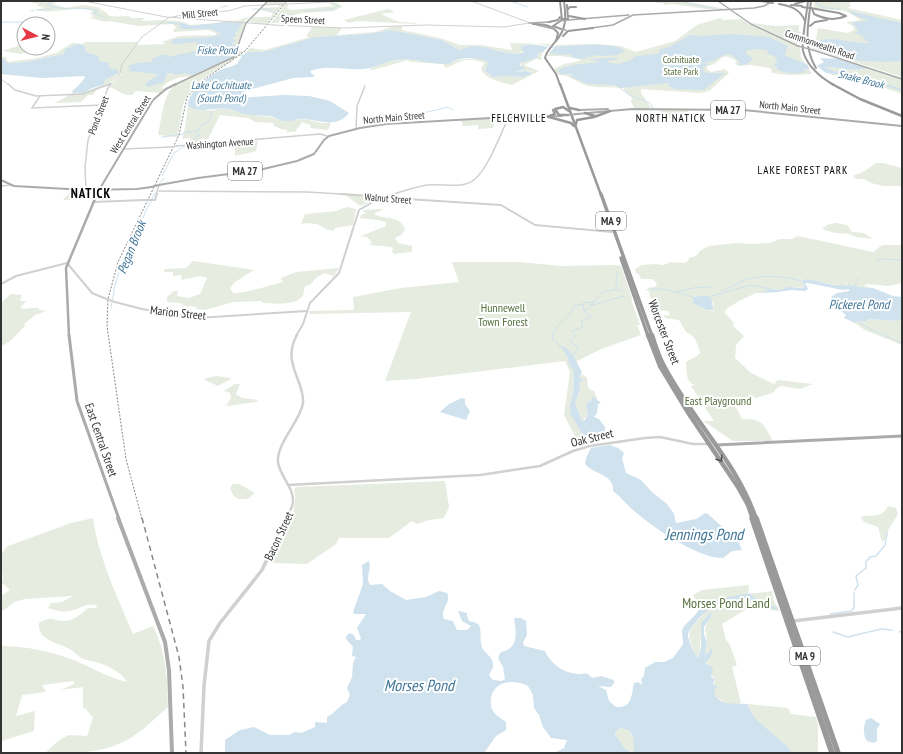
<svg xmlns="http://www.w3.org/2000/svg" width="903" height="754" font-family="'PT Sans Narrow',sans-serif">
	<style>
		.green { fill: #e6ecdf; fill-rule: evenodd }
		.water { fill: #cfe2ee; fill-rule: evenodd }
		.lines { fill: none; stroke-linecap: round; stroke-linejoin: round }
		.stream-far1 { stroke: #cfe2ee; stroke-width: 1 }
		.stream { stroke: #cfe2ee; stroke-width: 1.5 }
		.minor-far4 { stroke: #d0d0d0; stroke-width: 1 }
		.minor-far3 { stroke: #d0d0d0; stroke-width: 1.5 }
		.minor-far2 { stroke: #d0d0d0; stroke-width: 2 }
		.minor-far1 { stroke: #d0d0d0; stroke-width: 2.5 }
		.minor { stroke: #d0d0d0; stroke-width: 3.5 }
		.major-far4 { stroke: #ababab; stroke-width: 1.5 }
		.major-far3 { stroke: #ababab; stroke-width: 2 }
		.major-far2 { stroke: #ababab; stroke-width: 2.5 }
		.major-far1 { stroke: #ababab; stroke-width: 3 }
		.major { stroke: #ababab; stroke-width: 4 }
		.highway-far4 { stroke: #9a9a9a; stroke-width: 2 }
		.highway-far3 { stroke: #9a9a9a; stroke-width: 2.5 }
		.highway-far2 { stroke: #9a9a9a; stroke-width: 3.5 }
		.highway-far1 { stroke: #9a9a9a; stroke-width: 4.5 }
		.highway { stroke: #9a9a9a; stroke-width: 5.5 }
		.rail-far1 { stroke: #888; stroke-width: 1; stroke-dasharray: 2 1.5; stroke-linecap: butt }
		.rail { stroke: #888; stroke-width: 1.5; stroke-dasharray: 5.5 4; stroke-linecap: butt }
		.minor-bridge-far2 { stroke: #d0d0d0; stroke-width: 1 }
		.minor-bridge-far1 { stroke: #d0d0d0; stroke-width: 1.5 }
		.minor-bridge { stroke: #d0d0d0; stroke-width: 2 }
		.major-bridge-far1 { stroke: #ababab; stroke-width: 1.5 }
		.major-bridge { stroke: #ababab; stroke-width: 2 }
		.highway-bridge { stroke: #9a9a9a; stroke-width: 2 }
		.oneway { stroke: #525252 }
		.labels { text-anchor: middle; stroke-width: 4; stroke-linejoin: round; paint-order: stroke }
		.far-street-label { font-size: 10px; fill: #333; stroke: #fff }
		.far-park-label { font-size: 10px; fill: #56703f; stroke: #fff }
		.far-water-label { font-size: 11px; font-style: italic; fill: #3f7597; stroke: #fff }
		.shield { fill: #fff; stroke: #707070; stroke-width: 1 }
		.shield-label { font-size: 11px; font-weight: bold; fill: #333 }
		.far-neighbourhood-label { font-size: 11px; letter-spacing: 1px; fill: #000; stroke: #fff }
		.park-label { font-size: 12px; fill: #56703f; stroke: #fff }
		.street-label { font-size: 12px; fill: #333; stroke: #fff }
		.far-district-label { font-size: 13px; font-weight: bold; letter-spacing: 1px; fill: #000; stroke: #fff }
		.water-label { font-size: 13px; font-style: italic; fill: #3f7597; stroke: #fff }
		.near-park-label { font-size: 14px; fill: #56703f; stroke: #fff }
		.near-water-label { font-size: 16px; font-style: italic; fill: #3f7597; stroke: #fff }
	</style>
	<rect width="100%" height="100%" fill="#fff"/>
	<g class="green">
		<path d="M31 1H59L53 4 66 8 84 5 101 8 99 9 104 10 102 11 106 12 109 16C116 17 122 16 129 16L131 18H145L141 21C155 21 179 18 190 25 205 24 220 23 235 21 240 21 244 17 250 17L244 21 245 22 236 56 232 59 237 56 238 51H245C227 68 195 76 185 100 180 112 181 125 177 137L158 135C161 123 163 95 174 86 178 82 185 80 190 77 179 76 169 80 161 88L166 89 161 93 136 91 132 95H126L110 87 122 73H120L107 86 97 89 93 95H88L81 102 55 103 73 93 78 94 103 85 105 80 117 74 119 71 108 68 110 65 99 61V56L86 52 85 46C77 44 73 45 65 49L64 54C45 57 26 64 7 63L1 57H6L8 62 37 58 56 53 72 43 82 44 85 42H138L136 45 166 44 162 42 179 36 216 35V33L207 30 173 32 176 27 173 24 139 26 109 21 106 22 90 18 94 16 90 14 93 11C74 5 54 15 35 10L44 8 36 5 40 4 30 2Z"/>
		<polygon points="269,1 286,1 267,24 249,22 254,17 271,17 273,13 260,10 263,8 279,7 278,4 267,4"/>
		<polygon points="656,1 681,1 726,9 706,9 673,4 664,5 663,3 653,3 656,3"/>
		<polygon points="814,1 854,1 848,4 851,5 848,8 902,20 902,77 811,48 812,39 816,39 818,28 848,33 854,30 853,26 846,22 861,20 846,11 814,8"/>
		<polygon points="329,3 336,3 343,6 334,11 302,13 294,15 285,22 271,23 286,4 288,4 287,8 288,9 292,10 333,6"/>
		<polygon points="388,9 395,12 381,14 399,22 417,23 416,24 357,21 349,23 344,20"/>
		<path d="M720 18 724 20 741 19 753 26 800 47 801 57 812 74C797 75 783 76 770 72L772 71 770 68 751 65 739 66 735 64 737 61C718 49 723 64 707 66V69L711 72 725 69 729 73 709 91 700 93 641 89V93L651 108 635 109 631 102 632 98 625 92 624 88C613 87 600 88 588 86 578 83 568 74 558 75L554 69 564 64 580 61V59L560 56H547L556 45 595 44 621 46 636 52 675 41 697 25Z"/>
		<polygon points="752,23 776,26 799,25 799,31 801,33 798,34 797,44"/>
		<path d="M394 26H402V30L440 38 460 45H480L512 50 510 43 551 44 549 46 537 44 523 45 524 52C518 53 512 54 507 53 490 49 477 43 460 50L442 40 391 30 367 34 315 37 265 52 245 54 250 48 265 50 310 37 306 36 312 27 342 28 337 35 375 32Z"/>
		<polygon points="24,44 24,48 38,48 21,54 2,51"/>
		<path d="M543 52 541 57 542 60 536 59 524 65 539 71 512 85C501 82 486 80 481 69L484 63C467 56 460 62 446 68L443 64 410 62 408 60 373 70 369 69 389 61 404 59 447 64 457 60 467 59H482L488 63 485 71 493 77 505 76 523 77 533 72 526 71 515 72 524 70 520 63 537 58 538 53Z"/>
		<polygon points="824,67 862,70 865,67 902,79 902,94 853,77 832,75"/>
		<polygon points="188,105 198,109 211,111 217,109 227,109 246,114 271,117 285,121 304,119 322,123 331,123 328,130 310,128 311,125 302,122 295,132 286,132 288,130 281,129 273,125 274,123 255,122 248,118 220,115 208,139 202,139 198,144 185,145 191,138 182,139 185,128"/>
		<polygon points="660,110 687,110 691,118 663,117"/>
		<polygon points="497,118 498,121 495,122 493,128 478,129 478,125 463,126 461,120"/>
		<polygon points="258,141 256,151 235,156 235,143"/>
		<polygon points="876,163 883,163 902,168 902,186 883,186 871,183 864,179 856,179 853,176 865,171"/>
		<polygon points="72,190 93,191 94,192 90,199 63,200"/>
		<polygon points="348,195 379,198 381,199 360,206 347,196"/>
		<path d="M347 207 356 209 353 225 335 228 334 231C326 230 325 228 319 225 314 223 306 223 301 224L305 214 337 211 338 210Z"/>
		<path d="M381 209H384L375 213V215C387 220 401 215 405 230L401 235 395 238 398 243 412 246V252L394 254 392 252 393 248 392 247 370 245 372 242 367 237 361 236 386 226V222L378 220 360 218 361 215 366 213 363 211 364 210Z"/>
		<polygon points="836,223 847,225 852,232 864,233 873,239 856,237 849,234 835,233 825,230 822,228 827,226 826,225"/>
		<path d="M798 236 873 252 882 245H902V283L888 286 866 284 864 286 870 287C865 288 859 289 855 285L852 286 843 281 849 286V287L808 280 803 285 804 288 797 287 780 290 769 289 762 293H756L739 301 726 309 725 313 734 323 733 326 744 336 736 345 735 358 751 373 774 384 778 380 813 384 800 389 780 386 777 388 773 393 755 398 752 395 747 398 740 397 733 402 742 419C763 418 763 424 773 441H733L703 421H714L691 386 695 385C685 382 687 370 686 362L697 356 700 353C698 344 695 335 686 332L679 320 665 318 664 314 667 316 670 314 668 311 647 309 654 307 656 304 650 297 649 291 645 290 649 288H646L655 287 657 283 652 279H641L639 274 636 273 635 269 642 265 655 264 663 265 670 262 684 263 688 261 689 258 696 256 701 250 709 246 736 243 752 244 770 243 780 239H792ZM700 296C707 297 709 298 714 303L713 311 707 310 693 302V297Z"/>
		<path d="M193 261 254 270 235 282 230 288 233 293C243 294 271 285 283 282L281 278 296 272 339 268 334 276 324 273 316 278 310 285 305 286C304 288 304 293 303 295 296 307 273 303 262 303V301L234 302 204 310 196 309 197 307 190 306 188 307 180 303 167 302V297L174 291H178L177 296 189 298 200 294 207 278 200 276 181 280 182 275 173 276V272H164L165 269 186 268Z"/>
		<polygon points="452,262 519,262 562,266 615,265 621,266 632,298 631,299 640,325 637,325 641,335 601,349 569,365 574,371 573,395 570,405 575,421 583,435 592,440 598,442 602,439 604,434 608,440 580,446 564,415 570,372 565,361 416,379 385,381 411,312 309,314 309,311 354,310 353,297 401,288 459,282"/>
		<path d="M11 294 22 295 20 301H26L20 308C26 310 32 307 39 308V310L47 311 35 315 23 325H26C18 332 11 343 1 346V303Z"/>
		<polygon points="902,318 902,345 865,330 853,322 867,321 868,319 895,321"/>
		<polygon points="582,374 587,378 588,388 594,391 598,401 592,397 592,400 588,402 586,408 588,413 583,421 581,420 575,403 580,389 579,383 584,380 584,379 579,378"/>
		<polygon points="216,376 230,378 231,379 218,386 203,379"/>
		<polygon points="235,384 240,384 236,394 242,398 258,400 256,402 226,406 231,398 230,393 224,391"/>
		<path d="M445 481 449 507 444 518 429 520 417 524 412 521 389 538H339L336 544 307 564 270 563C280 545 300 510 294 490L296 487Z"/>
		<polygon points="233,484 239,484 255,493 248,499 238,499 233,495 230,488"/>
		<path d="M888 506 896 508 898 514 888 530 887 538 882 542 878 527 864 522 861 518 863 516C876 515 881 518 888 506Z"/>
		<path d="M93 518C99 559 117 596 133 634L153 626C167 656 167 675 168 707 156 717 145 729 132 737 106 754 74 753 45 753L57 742 68 735 87 736 93 718 86 709 83 708V687L61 690 74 684V681L42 685 46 692 22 695 16 716 35 711 34 731 1 741V646C26 646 53 652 76 661 93 668 109 678 127 682 122 672 106 665 96 662 91 661 85 660 81 658 77 656 75 652 71 650 58 642 37 641 39 623 53 614 55 622 66 621 75 620 82 613 88 608H97L96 605C87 603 81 608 74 610 64 613 57 611 48 608L51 603 62 602 80 592 72 596 25 599 14 602 3 611 1 610V596L10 590 1 582 3 578 1 564 3 562 1 560V554L8 546 71 523Z"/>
		<path d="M749 585 748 594 773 591C771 599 776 605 780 611L762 609 745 610 722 624 726 640 730 645 737 665 732 667 741 703C731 707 720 702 714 693V677L712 676 709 664 705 663 713 650 705 654C705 650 707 645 707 641 706 627 702 632 711 617L709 615C697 625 703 644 698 658 693 654 693 649 691 644 686 627 694 625 704 614L693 595 702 590Z"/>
		<path d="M747 704 788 708 791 714 816 717C820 727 817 741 818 752L814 753H791L789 748 755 718Z"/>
		<path d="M620 728 629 730 634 740V752C624 752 620 743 615 735L616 731Z"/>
	</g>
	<g class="water">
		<path d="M840 9 902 23V61C870 63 841 61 812 47V40H814L833 39 862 43H869L863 38V36L855 33 859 31 856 29 857 27 852 24 855 22 869 21 854 15 848 11Z"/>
		<path d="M168 22 182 23 191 26 224 22 244 23 238 28 240 30 235 32 236 36 232 38 236 41 231 44 237 45 235 55H243L248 52H263L315 37 367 34 391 30 442 40 460 50C481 41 490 51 509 53 513 54 518 53 522 53L524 52 521 49V46C532 43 541 46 552 47 569 47 612 40 625 51L617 55 602 56 596 55 591 57 582 55 589 58 581 59 571 57 572 55 570 54 560 55 549 53 554 48 548 47 543 52 538 53 537 58 520 63V65L526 69 515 72 526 71 533 73 523 77 505 76 493 77 485 71 488 63 486 61C479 58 463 57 456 60 453 61 451 63 448 64 431 65 412 57 396 60 385 61 376 68 364 69 346 71 328 64 310 71L311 73 315 76 313 77 293 78 252 89 243 92 239 98 284 95 309 96 330 101 349 113C337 128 321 121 306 119 299 118 292 122 284 121 279 120 275 117 270 116 262 115 253 116 245 114 239 113 234 110 227 109 214 107 202 114 188 106 186 93 213 72 225 68 230 67 233 66 237 64L242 56H234L227 60 192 75 185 73 175 75 173 73H167L164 82 148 87 145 85C148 79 156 79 158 74L128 71 131 68 127 67 135 63 152 62V59C157 56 163 54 168 55L166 57H168L196 51 203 48 196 44 197 42 177 44 170 43 174 39 210 37 221 34 211 29H184L180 28V25L164 23Z"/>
		<path d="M730 34 769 37 788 46 785 54 786 56 799 61 808 65 809 69 802 70 806 72C795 74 786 74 777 69V67L773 65 778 62 774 56 768 54 767 50 759 49 747 50 746 54 753 58C750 63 745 66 738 65L740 63C729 50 726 54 715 60 711 62 706 62 701 63L710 64 703 67V70L707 73H725L704 90 675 89 668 86 670 84 667 83 620 88 615 85 587 84 570 76 574 74H560L558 71 559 69 572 65 601 62 589 59 616 58 618 59 606 61 609 63 619 64 631 60 636 56 658 54 660 49 669 47 690 35 701 36Z"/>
		<path d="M78 44 85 46 86 52 99 56V61L109 63V68L118 70 119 73 105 80 103 85 92 88 84 93H73L72 91 77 87 85 78 84 76 42 78 1 74V58L4 59 7 63C26 64 45 57 64 54L65 49Z"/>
		<path d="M820 58 838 59 865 67 866 69C852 71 837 67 824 67L833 71 866 77 902 89V91L852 76 826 73 817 66 824 62Z"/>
		<polygon points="807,279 834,285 849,286 847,283 840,279 852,286 855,285 858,287 873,288 893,296 902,297 902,318 897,321 868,319 867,321 853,322 844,318 846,315 837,308 831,297 837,293 849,291 849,289 843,290 808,283 805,283 808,289 805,291 792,290 778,292 762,293 769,289 780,290 788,287 804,288 803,281"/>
		<path d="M700 296C711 295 713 300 713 310H707L693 303V297Z"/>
		<path d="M558 345C572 347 576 362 582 372L579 378 585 379 579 383 580 389 575 403 582 421 585 420 588 413 586 408 587 403 592 400V396L601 403 598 404 597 413 594 417 599 419 605 427 604 437 598 441 588 439 583 435 570 413V405L573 395 574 371 569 365 568 358 562 348Z"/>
		<polygon points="462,398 465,399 465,404 470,411 466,420 440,412 449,404"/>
		<path d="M610 445 618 448 624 453 622 458 626 473 641 480 652 492 667 504 674 514 676 523 696 519 705 513 708 514 738 541 742 550 732 551 723 558C696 559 639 519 622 499 620 496 616 494 613 491 615 474 592 474 585 464L586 458 591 448Z"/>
		<path d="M369 561C372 569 365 577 370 585L382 584 390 591 406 600 426 597 439 591 447 593C452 604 439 609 444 619L453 621 457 630H467L471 626 462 621 458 611 467 613V616L469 621 474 622 479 625C482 632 479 639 482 647 484 653 492 656 493 663 494 667 491 671 489 675L493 680 501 681 505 679 503 667 498 658 500 653C503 651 506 651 509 649 519 642 515 626 514 618H521L526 621 527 635 523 642 524 646 545 651C551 664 563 673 578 674 582 674 585 673 588 674L592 678 601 676 614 680V683L611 687 598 686 606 690 609 701 616 707C633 708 631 695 634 683L638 682 642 685 641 679 644 676 645 668 655 662H664L673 658 683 644 682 630 684 626 696 614 702 605 722 598 750 593C754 600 769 606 777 607L778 610 764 608 742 598 715 605 716 611 713 607C707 609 689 627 688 635 688 639 694 655 698 658L701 647V623L711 612V617L704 627V634L707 642 705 654 708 653 711 648 713 650 710 658 705 663 711 666 713 670 711 676 714 679 713 684 718 687 714 689C716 707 735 703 747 704L755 718 789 748 791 753H554L564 748 567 740 551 738 543 727 539 715 534 708 533 695 528 686C510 677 488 683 491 706 492 714 501 718 506 722V730L496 736 484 753H225V740L240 730 254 727 270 735H289L295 732 301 733 315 727V722L327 723V717C335 713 340 705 347 702L350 695 347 688 352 677 353 663 356 657 352 656 353 647 346 639V636L350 633 354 635 356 640H360L361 638 357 628 366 614H354L353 612 363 584 362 565ZM620 728 629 730C634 736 634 744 634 752 623 752 622 742 615 735L616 731Z"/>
		<path d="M871 718 880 724 877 729V741L874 743 867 741C863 735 863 727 866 720Z"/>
	</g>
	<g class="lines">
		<g class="stream-far1">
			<path d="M53 1 47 5C64 12 81 5 98 11L94 13 106 18"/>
			<polyline points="322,1 327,2"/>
			<polyline points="510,1 528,7"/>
			<polyline points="679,1 716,9"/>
			<polyline points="817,1 817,4 827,8 840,9"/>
			<polyline points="221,7 228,6"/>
			<polyline points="252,9 258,9"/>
			<polyline points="262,9 267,9 275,13"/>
			<polyline points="37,10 54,8"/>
			<polyline points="31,11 34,10"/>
			<polyline points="304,11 333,9 338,6 332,3"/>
			<polyline points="1,22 29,22 36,24"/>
			<polyline points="620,88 632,96 650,103 653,108"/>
			<polyline points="423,113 448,107 453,110"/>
			<polyline points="415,114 419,113"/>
			<polyline points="378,115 395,116 413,113"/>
			<polyline points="181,134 199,130"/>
			<polyline points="162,137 179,135"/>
			<polyline points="185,144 200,135 196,134 202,124 206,123 212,117 209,116 213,114 211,111"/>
			<polyline points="162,176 174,153 185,146"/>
			<polyline points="159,184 164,178"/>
			<polyline points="152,199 155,193"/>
			<polyline points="146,210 151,201"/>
			<polyline points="877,261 878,259 902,260"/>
			<polyline points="855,285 859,277"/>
			<polyline points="651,289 664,289 693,297"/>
			<polyline points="614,290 616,287 617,272"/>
			<path d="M722 291C730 288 737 283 745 280 762 274 787 276 804 282"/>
			<polyline points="676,292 693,288 711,287"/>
			<path d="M708 297C721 294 734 289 748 286 754 285 763 288 770 289"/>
			<polyline points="592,305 624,296"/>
			<polyline points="111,308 115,285 121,265 146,211"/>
			<polyline points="585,310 589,309 593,302"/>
			<polyline points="859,322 870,329 902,343"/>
			<path d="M560 345 552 340C553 322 570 321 574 306L583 304"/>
			<polyline points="573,356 578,348 571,342 571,339 576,336 571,331 583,327 581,321 591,317 584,311 583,303 594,302 602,292 616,290 622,291"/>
		</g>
		<g class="stream">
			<polyline points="855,590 858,585 856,576 866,568 866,562 870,557 876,556 885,545 887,533"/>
			<polyline points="830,614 852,611 854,607 854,593"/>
			<polyline points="833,632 848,637 881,629 892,630"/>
			<polyline points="899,632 902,631"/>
		</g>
		<g class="minor-far4">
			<polyline points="84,1 166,17 263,24"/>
			<polyline points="471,1 533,24"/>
			<polyline points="287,4 350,1"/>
			<polyline points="273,25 344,28 426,25 504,27 529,23"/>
			<polyline points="1,79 9,85"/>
			<polyline points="107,85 111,84"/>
			<polyline points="110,85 120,74 122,64 142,37 168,18 191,13 228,11 245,6 283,4"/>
		</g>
		<g class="minor-far3">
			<polyline points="8,84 15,90 36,96 83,94 110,84"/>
			<polyline points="32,108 102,105"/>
			<polyline points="32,108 40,96"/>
			<polyline points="356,129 357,106 365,86"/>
			<polyline points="177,146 320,134 327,136"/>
			<polyline points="123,149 172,147"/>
			<polyline points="1,186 11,185"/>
			<polyline points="86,190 85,167 88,140 108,88 111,84"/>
			<polyline points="159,191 308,192 356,195"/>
			<polyline points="156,195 159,185"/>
			<path d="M391 195C403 191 415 187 427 185 441 183 463 190 475 179 489 167 500 134 509 117"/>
		</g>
		<g class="minor-far2">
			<polyline points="340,194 386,197"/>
			<polyline points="391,198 501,205 535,225 612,232"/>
			<polyline points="152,200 155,200 157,194"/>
			<polyline points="93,202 145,200"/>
			<polyline points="1,284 16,276 67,263 92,293 104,298"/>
			<polyline points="115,302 142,309 197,318 307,311"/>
			<polyline points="296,336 303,324 310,303 339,273 359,210 373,202 394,194"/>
		</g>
		<g class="minor-far1">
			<polyline points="288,485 480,475 540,466 573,451 590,446 645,438 660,437 693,444 709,444"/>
			<path d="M286 519C288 514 293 507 293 502 294 487 280 477 278 462 276 444 301 420 303 403 305 381 281 363 297 335"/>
		</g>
		<g class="minor">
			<polyline points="793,621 902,608"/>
			<polyline points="201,753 204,686 209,641 220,623 262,570 287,518"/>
		</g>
		<g class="major-far4">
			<polyline points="718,1 751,24 798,46"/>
			<polyline points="568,20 629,15"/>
			<polyline points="529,23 550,22"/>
			<polyline points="537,25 550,28"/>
			<polyline points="591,28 613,25 633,15 754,8 764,6 773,1"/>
			<polyline points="813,50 902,79"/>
			<polyline points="174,85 234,57 246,23 268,1"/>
		</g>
		<g class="major-far3">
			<polyline points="579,110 608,109"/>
			<polyline points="577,114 632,109 743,110 902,126"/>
			<polyline points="1,180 14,186 86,190 137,189 151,187"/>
			<polyline points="159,185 198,178 259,170 297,161 314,154 324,140 329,136 360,128 386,124 491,118 562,116"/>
			<polyline points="96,195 153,100 166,89 176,84"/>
		</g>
		<polyline class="major-far2" points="69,336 66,268 97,194"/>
		<g class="major-far1">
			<polyline points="69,335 77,401 119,519"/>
			<polyline points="716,445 902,436"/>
		</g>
		<polyline class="major" points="118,518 165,642 169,670 172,753"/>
		<g class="highway-far4">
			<polyline points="560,1 562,20 553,26 561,29"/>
			<polyline points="761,1 768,2"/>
			<path d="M808 1C807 12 801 43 803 51 807 66 821 78 834 85"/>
			<path d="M811 1C808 24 803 47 816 68"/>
			<path d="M779 4C791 6 800 9 805 21"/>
			<polyline points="795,4 805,1"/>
			<polyline points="567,5 568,19"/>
			<polyline points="791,5 802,6"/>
			<path d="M812 8 814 14C824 19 835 21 846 16L839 13 816 9"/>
			<polyline points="568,9 570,7 576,7"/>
			<polyline points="569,16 585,19"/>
			<polyline points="549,22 558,20 560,17"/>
			<path d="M533 24C543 24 552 25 558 33L556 41"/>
			<polyline points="810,26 815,22 827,20"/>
			<polyline points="563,36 568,31 593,28"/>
			<path d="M560 85 556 74 545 58C546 52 551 47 555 42 567 29 566 18 564 1"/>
		</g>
		<g class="highway-far3">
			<polyline points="560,84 601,195"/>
			<polyline points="832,84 860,99 902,116"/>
			<polyline points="570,108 579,110"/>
			<polyline points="585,113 595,116 592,117"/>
			<polyline points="568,115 559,115 555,109 563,107 569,111"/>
			<polyline points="547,117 555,114 553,110"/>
			<polyline points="549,117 571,123 574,126"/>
			<polyline points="576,124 577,120 594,117 610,111"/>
		</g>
		<g class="highway-far2">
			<polyline points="601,194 652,336"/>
			<polyline points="621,258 648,336"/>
		</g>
		<g class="highway-far1">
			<polyline points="648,335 660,366 689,414 738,487 748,505 753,519"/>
			<path d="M652 335C655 345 658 355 663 364 691 419 736 460 756 519"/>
		</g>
		<g class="highway">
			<polyline points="752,518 832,753"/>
			<polyline points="756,518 838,753"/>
		</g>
		<polyline class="rail-far1" points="142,519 126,459 107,326 108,299 118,262 179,135 187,97 202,81 245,51 287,1"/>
		<polyline class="rail" points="142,518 179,657 183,687 186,753"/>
		<g class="minor-bridge-far2">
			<polyline points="283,4 287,4"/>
			<polyline points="263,24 273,25"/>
		</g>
		<polyline class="minor-bridge-far1" points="172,147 177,146"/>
		<g class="minor-bridge">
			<polyline points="145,200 152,200"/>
			<polyline points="104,298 115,302"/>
		</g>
		<g class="major-bridge-far1">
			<polyline points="560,21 568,20"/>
			<polyline points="550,28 554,29"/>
			<polyline points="561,29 566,30"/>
			<polyline points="798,46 813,50"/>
		</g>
		<g class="major-bridge">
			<polyline points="568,115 577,114"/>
			<polyline points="151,187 159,185"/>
		</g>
		<g class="highway-bridge">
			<polyline points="768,2 773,3"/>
			<polyline points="802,7 816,9"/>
			<polyline points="561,19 568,19"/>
		</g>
	</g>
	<defs><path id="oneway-chevron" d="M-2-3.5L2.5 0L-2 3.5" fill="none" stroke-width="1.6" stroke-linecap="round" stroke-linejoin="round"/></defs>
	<use class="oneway" href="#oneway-chevron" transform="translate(720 459) rotate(56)"/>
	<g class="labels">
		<g class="far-street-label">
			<text transform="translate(200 13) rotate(-6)" y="4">Mill Street</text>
			<text transform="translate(303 19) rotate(3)" y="4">Speen Street</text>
			<text transform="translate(820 44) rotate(19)" y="4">Commonwealth Road</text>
			<text transform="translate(790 107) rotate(6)" y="4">North Main Street</text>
			<text transform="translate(98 115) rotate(-69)" y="4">Pond Street</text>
			<text transform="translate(394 117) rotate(-5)" y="4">North Main Street</text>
			<text transform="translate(130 124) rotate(-58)" y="4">West Central Street</text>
			<text transform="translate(220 143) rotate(-4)" y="4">Washington Avenue</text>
			<text transform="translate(388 198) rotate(4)" y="4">Walnut Street</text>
		</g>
		<g class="far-park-label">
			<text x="681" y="63">Cochituate<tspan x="681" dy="12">State Park</tspan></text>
		</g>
		<g class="far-water-label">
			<text x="217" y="54">Fiske Pond</text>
			<text transform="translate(861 79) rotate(14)" y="4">Snake Brook</text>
			<text x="221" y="89">Lake Cochituate<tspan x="221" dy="13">(South Pond)</tspan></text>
		</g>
		<g class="shield">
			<rect x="711" y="101" width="34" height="18" rx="3"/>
			<rect x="228" y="162" width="34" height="18" rx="3"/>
			<rect x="596" y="212" width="30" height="18" rx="3"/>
			<rect x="790" y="647" width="30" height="18" rx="3"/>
		</g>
		<g class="shield-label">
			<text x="728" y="114">MA 27</text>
			<text x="245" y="175">MA 27</text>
			<text x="611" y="225">MA 9</text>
			<text x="805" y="660">MA 9</text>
		</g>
		<g class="far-neighbourhood-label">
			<text x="519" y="122">FELCHVILLE</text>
			<text x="671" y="122">NORTH NATICK</text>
			<text x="803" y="174">LAKE FOREST PARK</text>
		</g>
		<g class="park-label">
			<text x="503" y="312">Hunnewell<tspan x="503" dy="14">Town Forest</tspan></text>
			<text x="718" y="405">East Playground</text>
		</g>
		<g class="street-label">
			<text transform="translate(178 313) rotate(6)" y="4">Marion Street</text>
			<text transform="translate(664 332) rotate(69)" y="4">Worcester Street</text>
			<text transform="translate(592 438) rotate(-14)" y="4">Oak Street</text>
			<text transform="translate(101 440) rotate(71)" y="4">East Central Street</text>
			<text transform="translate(279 536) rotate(-65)" y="4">Bacon Street</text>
		</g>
		<g class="far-district-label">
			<text x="91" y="198">NATICK</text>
		</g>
		<g class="water-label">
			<text transform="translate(131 247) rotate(-68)" y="5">Pegan Brook</text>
			<text x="859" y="309">Pickerel Pond</text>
		</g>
		<g class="near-park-label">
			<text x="726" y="608">Morses Pond Land</text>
		</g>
		<g class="near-water-label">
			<text x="704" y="540">Jennings Pond</text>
			<text x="419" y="691">Morses Pond</text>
		</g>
	</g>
	<rect width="903" height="754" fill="none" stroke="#333333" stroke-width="4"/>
	<g transform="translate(36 36) rotate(97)"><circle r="19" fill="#ffffff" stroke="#adadad"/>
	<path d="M0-3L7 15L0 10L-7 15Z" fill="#e63946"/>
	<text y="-6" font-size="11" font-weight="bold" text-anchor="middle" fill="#333333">N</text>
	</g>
</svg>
